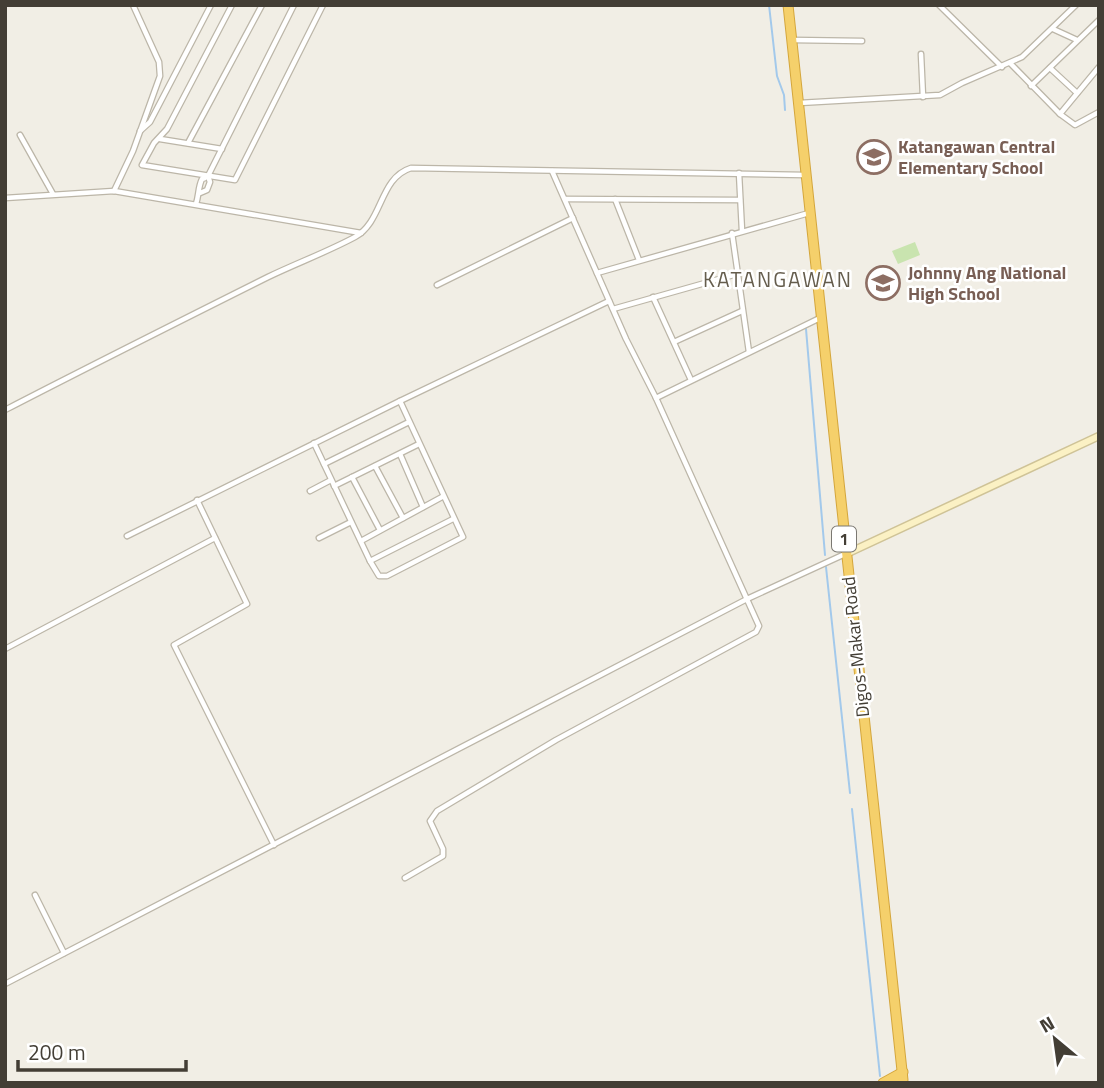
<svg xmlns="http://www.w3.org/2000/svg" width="1104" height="1088" font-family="'Titillium Web',sans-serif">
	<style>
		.grass { fill: #c9e4af }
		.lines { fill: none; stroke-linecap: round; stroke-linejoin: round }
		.stream { stroke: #a3c9eb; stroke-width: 2 }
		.street-casing { stroke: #bcb6a8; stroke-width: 7 }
		.secondary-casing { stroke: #cfc397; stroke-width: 9 }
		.highway-casing { stroke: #d4a63c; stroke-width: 11 }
		.street { stroke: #fff; stroke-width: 4.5 }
		.secondary { stroke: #fbf1c4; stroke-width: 6 }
		.highway { stroke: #f5d06b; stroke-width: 9 }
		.labels { text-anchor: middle; stroke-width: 5; stroke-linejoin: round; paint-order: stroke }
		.shield { fill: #fff; stroke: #7b7872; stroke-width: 2 }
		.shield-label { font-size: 16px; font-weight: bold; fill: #433e35 }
		.education-label { font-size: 18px; font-weight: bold; fill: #785e54; stroke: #fff; text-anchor: start }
		.street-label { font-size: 18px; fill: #433e35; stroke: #fff }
		.quarter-label { font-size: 21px; letter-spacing: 2px; fill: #655d4d; stroke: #fff }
	</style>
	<rect width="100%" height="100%" fill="#f1eee5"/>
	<polygon class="grass" points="915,242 920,255 898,264 892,251"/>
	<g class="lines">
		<g class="stream">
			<polyline points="769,5 777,76 784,95 785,110"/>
			<polyline points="806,329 825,555"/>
			<polyline points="826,567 850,793"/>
			<polyline points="852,809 880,1076"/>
		</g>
		<g class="street-casing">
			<g id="street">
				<polyline points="232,5 167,129 154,143 142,165 235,180 323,5"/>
				<polyline points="939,5 1002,67"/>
				<polyline points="1053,29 1077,40"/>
				<polyline points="793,40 862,41"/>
				<polyline points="921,54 923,97"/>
				<polyline points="1010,63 1060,114 1099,67"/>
				<polyline points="1050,68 1077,93"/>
				<polyline points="1031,86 1099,20"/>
				<polyline points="799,103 940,95 962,83 1022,57 1076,5"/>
				<polyline points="1060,114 1075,125 1099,112"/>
				<polyline points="140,131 150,122 211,5"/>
				<polyline points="20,135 53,194"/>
				<polyline points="160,139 222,149"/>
				<polyline points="188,143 262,5"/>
				<polyline points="739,173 742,231"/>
				<polyline points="114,191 133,151 160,76 159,62 133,5"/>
				<polyline points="200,193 207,190 210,182 208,176 294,5"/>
				<polyline points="5,198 114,191 361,233"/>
				<polyline points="565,199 740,200"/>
				<polyline points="615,199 639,260"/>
				<path d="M196 204C199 195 198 187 202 179L205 178"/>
				<polyline points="732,233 749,352"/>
				<polyline points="597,273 809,213"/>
				<polyline points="437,285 573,218"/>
				<polyline points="653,297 691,380"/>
				<polyline points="613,309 737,274"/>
				<polyline points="674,342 742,311"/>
				<polyline points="656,398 820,318"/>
				<path d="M5 410C92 365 180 321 268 277 297 263 327 252 355 237 383 222 379 178 411 168L805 175"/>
				<polyline points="314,443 370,561 379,576 387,576 463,537 400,401"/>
				<polyline points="400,454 423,507"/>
				<polyline points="324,464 409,422"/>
				<polyline points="375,466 403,518"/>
				<polyline points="352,477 380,530"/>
				<polyline points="334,486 419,444"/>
				<polyline points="310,491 331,480"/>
				<polyline points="197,500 247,604 174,645 274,845"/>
				<polyline points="127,536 400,401 609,301"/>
				<polyline points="319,538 351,522"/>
				<polyline points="361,541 442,497"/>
				<polyline points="370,561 453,519"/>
				<polyline points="5,649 215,538"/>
				<polyline points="405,878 443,856 443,849 430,821 437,811 556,740 756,632 759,626 656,398 626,339 552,171"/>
				<polyline points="35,895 64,953"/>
				<polyline points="5,984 747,599 845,554"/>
			</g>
		</g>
		<g class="secondary-casing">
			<polyline id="secondary" points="846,554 1099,436"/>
		</g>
		<g class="highway-casing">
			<g id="highway">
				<polyline points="788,5 903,1080 898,1083"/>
				<polyline points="883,1083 903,1072"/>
			</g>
		</g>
		<use href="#street" class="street"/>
		<use href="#secondary" class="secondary"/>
		<use href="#highway" class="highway"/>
	</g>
	<defs>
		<g id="school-ring" transform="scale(1.75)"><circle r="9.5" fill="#fff" stroke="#8d6e63" stroke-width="1.5"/><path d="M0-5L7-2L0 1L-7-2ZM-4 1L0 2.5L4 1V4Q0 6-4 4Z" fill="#8d6e63"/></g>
	</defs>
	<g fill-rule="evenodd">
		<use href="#school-ring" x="874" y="157"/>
		<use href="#school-ring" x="883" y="283"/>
	</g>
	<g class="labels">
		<rect class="shield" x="832" y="526.5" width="24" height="25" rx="5"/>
		<g class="shield-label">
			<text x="844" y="545">1</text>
		</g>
		<g class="education-label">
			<text x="898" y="153">Katangawan Central<tspan x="898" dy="21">Elementary School</tspan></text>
			<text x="908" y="279">Johnny Ang National<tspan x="908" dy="21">High School</tspan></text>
		</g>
		<g class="street-label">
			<text transform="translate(856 647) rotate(-96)" y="6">Digos-Makar Road</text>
		</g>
		<g class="quarter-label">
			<text x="778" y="287">KATANGAWAN</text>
		</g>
	</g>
	<rect width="1104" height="1088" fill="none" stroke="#433e35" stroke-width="14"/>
	<g transform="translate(1055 1039) rotate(331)" stroke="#ffffff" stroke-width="5" paint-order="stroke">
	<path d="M0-5L12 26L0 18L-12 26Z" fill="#433e35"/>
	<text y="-10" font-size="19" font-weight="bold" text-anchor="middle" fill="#433e35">N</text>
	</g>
	<path d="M18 1060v10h168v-10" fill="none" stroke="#433e35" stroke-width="3.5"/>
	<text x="28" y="1060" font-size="21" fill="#433e35" stroke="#ffffff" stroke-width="5" paint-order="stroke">200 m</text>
</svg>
